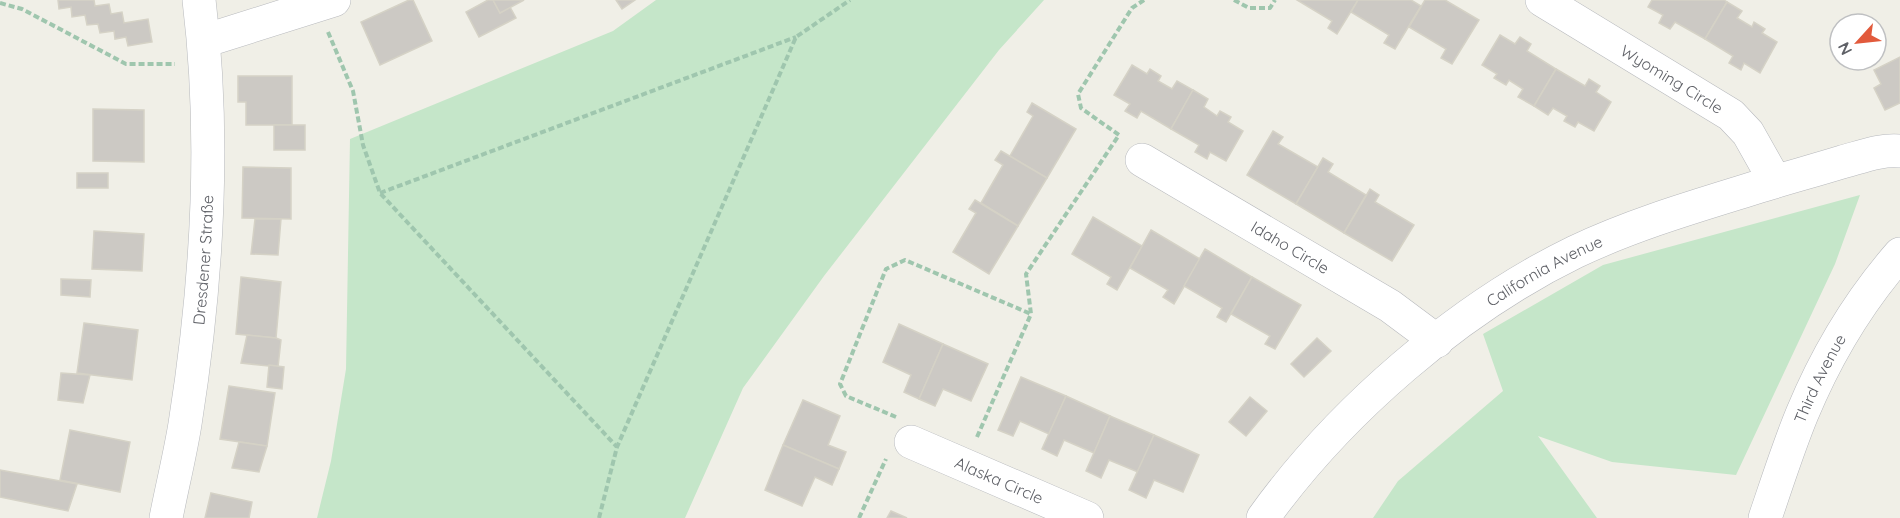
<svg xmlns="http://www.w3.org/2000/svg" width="1900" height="518" font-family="Quicksand,sans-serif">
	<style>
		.green { fill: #c5e6c9 }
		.building { fill: #ccc9c4; stroke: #d5d2c6; stroke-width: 1.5 }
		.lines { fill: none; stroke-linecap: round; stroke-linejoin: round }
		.minor-casing { stroke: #b7b9bd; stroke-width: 34 }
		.path { stroke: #9fc6ae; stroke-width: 4; stroke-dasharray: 6 3; stroke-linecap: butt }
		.minor { stroke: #fff; stroke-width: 33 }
		.labels { text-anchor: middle; stroke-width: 5; stroke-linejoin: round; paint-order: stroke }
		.street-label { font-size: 16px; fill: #5f6167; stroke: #fff }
	</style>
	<rect width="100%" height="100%" fill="#f0efe7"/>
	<g class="green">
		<polygon points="656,0 1044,0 999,50 824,276 743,388 685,518 317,518 331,461 346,369 350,139 613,31"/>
		<polygon points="1860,195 1835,264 1736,475 1612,462 1538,436 1597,518 1373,518 1398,481 1503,391 1483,334 1603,265"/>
	</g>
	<g class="building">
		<polygon points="58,0 94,0 95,6 109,4 111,14 122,12 124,23 148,19 152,42 128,46 126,37 115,39 114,31 100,33 98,24 87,25 85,15 72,17 71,7 59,9"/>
		<polygon points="409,0 413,0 432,41 380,65 361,22"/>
		<polygon points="488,0 493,0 500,13 510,7 516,18 479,37 466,12"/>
		<polygon points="493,0 524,0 500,13"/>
		<polygon points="616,0 635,0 622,9"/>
		<polygon points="1297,0 1358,0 1337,34 1328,28 1332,21"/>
		<polygon points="1358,0 1411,0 1421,6 1395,49 1384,43 1389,35 1351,12"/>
		<polygon points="1425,0 1445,0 1479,20 1452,64 1441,58 1446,49 1409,27"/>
		<polygon points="1652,0 1724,0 1727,2 1705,39 1675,22 1670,29 1659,23 1663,15 1648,7"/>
		<polygon points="1727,2 1742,11 1737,18 1752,27 1754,22 1765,29 1762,33 1777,42 1760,73 1744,63 1741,70 1729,63 1733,56 1705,39"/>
		<polygon points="1500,35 1515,44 1520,37 1531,44 1527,51 1556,69 1534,106 1518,97 1523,89 1509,80 1506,85 1494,78 1497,74 1482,65"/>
		<polygon points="1900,57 1900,103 1885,110 1874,88 1881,84 1874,70"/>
		<polygon points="1132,65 1147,74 1150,69 1161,76 1158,81 1172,89 1177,81 1193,90 1171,129 1141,111 1137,118 1125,111 1130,104 1114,95"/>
		<polygon points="1556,69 1585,86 1589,79 1600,86 1596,92 1611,102 1594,131 1578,122 1575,127 1564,121 1567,116 1553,108 1548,115 1534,106"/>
		<polygon points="238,76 292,76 292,125 246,125 246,102 238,102"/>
		<polygon points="1193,90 1208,99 1204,107 1217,116 1220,111 1231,117 1228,122 1243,131 1226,161 1210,152 1207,159 1195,152 1199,145 1171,129"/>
		<polygon points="1032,103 1076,129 1047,178 1010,156 1033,116 1027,112"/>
		<polygon points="93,109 144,110 144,162 93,161"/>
		<rect x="274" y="125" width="31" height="25"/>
		<polygon points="1273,131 1283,137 1278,144 1318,167 1296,204 1247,175"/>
		<polygon points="1001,151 1047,178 1018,226 981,203 1003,165 995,160"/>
		<polygon points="1323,158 1333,164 1328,172 1366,195 1344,233 1296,204"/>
		<polygon points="243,167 291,168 291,219 242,218"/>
		<rect x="77" y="173" width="31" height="15"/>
		<polygon points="1370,189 1379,195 1375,202 1414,225 1392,261 1344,233"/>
		<polygon points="975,200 1018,226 989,274 953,252 976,213 969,209"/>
		<polygon points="1093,217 1142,246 1117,290 1107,284 1111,277 1072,254"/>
		<polygon points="255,219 281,219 278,255 251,254"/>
		<polygon points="1151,230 1200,259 1174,304 1163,297 1168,290 1130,268"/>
		<polygon points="94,231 144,234 142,271 92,269"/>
		<polygon points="1205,249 1252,277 1226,322 1217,317 1222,308 1184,286"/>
		<polygon points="241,277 281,282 276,338 236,334"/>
		<polygon points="1252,277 1301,305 1275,349 1265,344 1270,336 1231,314"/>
		<polygon points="61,279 91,280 90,297 61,295"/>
		<polygon points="84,323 138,330 132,380 77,373"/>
		<polygon points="899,324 943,344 919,399 904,392 911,375 883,362"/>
		<polygon points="247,335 276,338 281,340 278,367 241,363"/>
		<polygon points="1317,338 1331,351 1304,377 1291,364"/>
		<polygon points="943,344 988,364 971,401 943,389 935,406 919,399"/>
		<polygon points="269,365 284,367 282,389 267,387"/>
		<polygon points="61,373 90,375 83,403 58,400"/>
		<polygon points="1021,377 1066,396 1049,434 1020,421 1013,436 998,430"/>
		<polygon points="229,386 275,393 267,446 220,439"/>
		<polygon points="1066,396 1110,416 1094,453 1064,440 1057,456 1042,449"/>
		<polygon points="1250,397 1267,411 1246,436 1229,422"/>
		<polygon points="803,400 840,416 828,445 846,452 839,469 783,445"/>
		<polygon points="1110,416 1154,435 1138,472 1109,460 1101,478 1086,471"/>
		<polygon points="70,430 130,442 120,492 60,480"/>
		<polygon points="1154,435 1199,455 1183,492 1154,480 1146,498 1129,490"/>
		<polygon points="239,442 267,446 259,472 232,468"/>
		<polygon points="783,445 839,469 832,485 815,477 802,506 765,490"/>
		<polygon points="0,470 77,484 68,511 0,497"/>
		<polygon points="211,493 252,502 249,518 205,518"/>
		<polygon points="891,511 907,518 887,518"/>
	</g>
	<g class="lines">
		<g class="minor-casing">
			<g id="minor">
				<path id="s1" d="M1542 0 1731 115 1748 133 1775 181"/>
				<polyline points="204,41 334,0"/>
				<path id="s2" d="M1142 160 1390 306 1437 341"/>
				<path id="s3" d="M911 442 1087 518"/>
				<path id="s4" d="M166 518C172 487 180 455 185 424 207 285 216 140 199 0"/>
				<path id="s5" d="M1263 518C1339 412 1458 309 1575 252 1636 223 1700 205 1764 185 1790 177 1816 170 1842 162 1861 157 1881 149 1900 151"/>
				<path id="s6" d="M1765 518C1777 483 1788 448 1802 414 1826 356 1859 301 1900 254"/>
			</g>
		</g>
		<g class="path">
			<polyline points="1234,0 1249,8 1270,8 1275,0"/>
			<polyline points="0,3 22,9 126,64 175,64"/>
			<polyline points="328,32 353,91 363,145 380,193 617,447"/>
			<polyline points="380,193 796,37"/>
			<polyline points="896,417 846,396 840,384 886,269 905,260 1031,314"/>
			<polyline points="977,437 1031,314 1026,274 1119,135 1081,108 1078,94 1132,8 1144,0"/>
			<polyline points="599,518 617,447 796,37 850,0"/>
			<polyline points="859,518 886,459"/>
		</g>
		<use href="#minor" class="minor"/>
	</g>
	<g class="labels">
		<g class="street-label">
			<text dy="6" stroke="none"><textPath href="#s1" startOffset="152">Wyoming Circle</textPath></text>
			<text dy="6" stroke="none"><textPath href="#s2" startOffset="172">Idaho Circle</textPath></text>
			<text dy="6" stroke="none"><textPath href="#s4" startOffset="261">Dresdener Straße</textPath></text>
			<text dy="6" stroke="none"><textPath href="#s5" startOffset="378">California Avenue</textPath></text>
			<text dy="6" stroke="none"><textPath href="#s6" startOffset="150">Third Avenue</textPath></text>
			<text dy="6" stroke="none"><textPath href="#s3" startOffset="96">Alaska Circle</textPath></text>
		</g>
	</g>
	<g transform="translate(1858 42) rotate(243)"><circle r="28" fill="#ffffff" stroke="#bfc0c2" stroke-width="1.5"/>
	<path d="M0-4.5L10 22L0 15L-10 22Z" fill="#e25a3c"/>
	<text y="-9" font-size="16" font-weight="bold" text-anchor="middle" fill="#5f6167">N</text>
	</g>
</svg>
